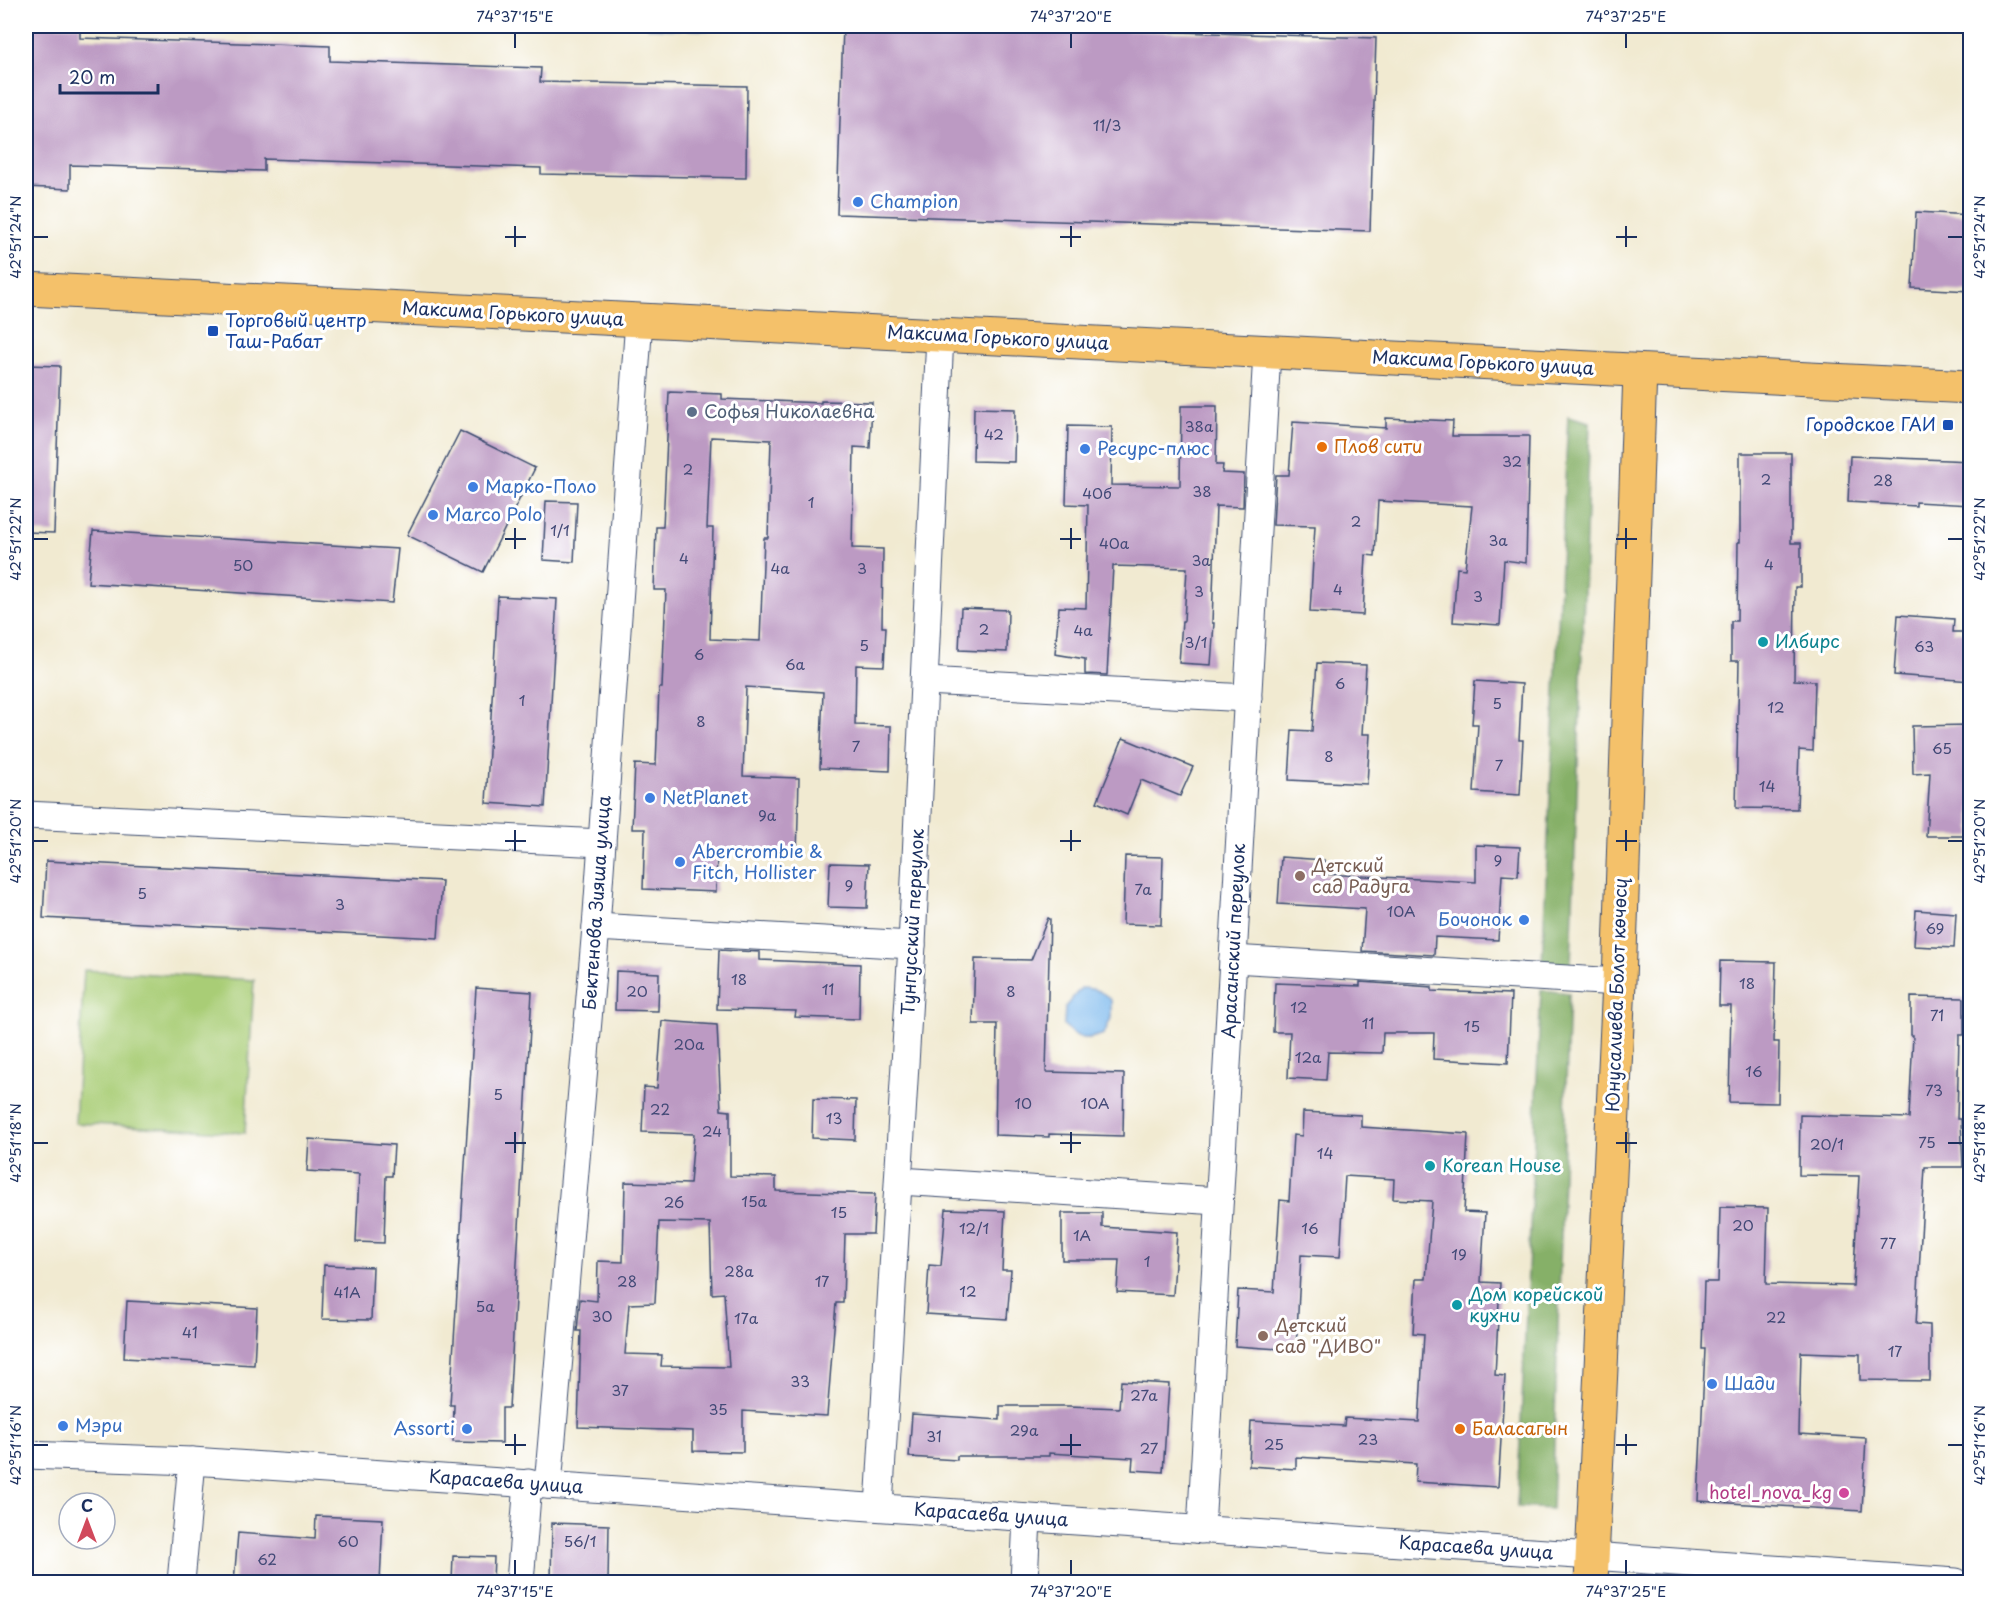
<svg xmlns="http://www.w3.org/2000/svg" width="1996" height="1608" font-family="'Playpen Sans',sans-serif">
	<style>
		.green { fill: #a9cd76; stroke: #627e6a; stroke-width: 1.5 }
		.forest { fill: #86b067; stroke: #507062; stroke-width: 1.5 }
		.water { fill: #7ab8ed; stroke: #4a74a6; stroke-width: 1.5 }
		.building { fill: #bc9ac3; fill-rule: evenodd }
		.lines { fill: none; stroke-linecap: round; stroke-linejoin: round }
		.minor-casing { stroke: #3b4b6f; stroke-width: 29 }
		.primary-casing { stroke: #3b4b6f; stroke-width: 35 }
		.minor { stroke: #fff; stroke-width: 27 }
		.primary { stroke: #f4c16b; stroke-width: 33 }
		.ticks { fill: none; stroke: #1b2f5e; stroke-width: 2 }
		.shop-dot { fill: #3f7fe0; stroke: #fff; stroke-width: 2 }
		.transit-dot { fill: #1a4fb4; stroke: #fff; stroke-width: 2 }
		.service-dot { fill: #5c6f8a; stroke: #fff; stroke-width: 2 }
		.food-dot { fill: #e8710a; stroke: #fff; stroke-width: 2 }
		.culture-dot { fill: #0f9aa8; stroke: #fff; stroke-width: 2 }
		.education-dot { fill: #8d6e63; stroke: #fff; stroke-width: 2 }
		.hotel-dot { fill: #d1479c; stroke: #fff; stroke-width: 2 }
		.labels { text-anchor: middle; stroke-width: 6; stroke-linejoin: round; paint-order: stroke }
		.number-label { font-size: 15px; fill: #434a77 }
		.shop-label { font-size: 18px; fill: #366cbe; stroke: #fff; text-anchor: start }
		.street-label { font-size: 18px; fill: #1b2f5e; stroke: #fff }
		.transit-label { font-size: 18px; fill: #164399; stroke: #fff; text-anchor: start }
		.service-label { font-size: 18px; fill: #4e5e75; stroke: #fff; text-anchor: start }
		.food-label { font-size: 18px; fill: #c56008; stroke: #fff; text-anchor: start }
		.culture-label { font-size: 18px; fill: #0d838f; stroke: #fff; text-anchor: start }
		.education-label { font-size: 18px; fill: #785e54; stroke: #fff; text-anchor: start }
		.hotel-label { font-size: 18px; fill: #b23c85; stroke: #fff; text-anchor: end }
		.neatline { fill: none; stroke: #1b2f5e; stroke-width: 2 }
		.ticks-label { font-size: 15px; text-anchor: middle; fill: #1b2f5e }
	</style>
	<rect width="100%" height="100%" fill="#fff"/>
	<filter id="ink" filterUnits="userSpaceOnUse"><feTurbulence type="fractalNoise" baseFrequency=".0167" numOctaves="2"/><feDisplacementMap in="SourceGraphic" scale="12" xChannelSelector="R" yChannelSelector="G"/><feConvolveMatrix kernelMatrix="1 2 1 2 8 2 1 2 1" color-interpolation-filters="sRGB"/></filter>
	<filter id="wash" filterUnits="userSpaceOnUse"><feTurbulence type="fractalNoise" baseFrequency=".008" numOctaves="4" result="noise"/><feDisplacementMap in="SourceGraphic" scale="24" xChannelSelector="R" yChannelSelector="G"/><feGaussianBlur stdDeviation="1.35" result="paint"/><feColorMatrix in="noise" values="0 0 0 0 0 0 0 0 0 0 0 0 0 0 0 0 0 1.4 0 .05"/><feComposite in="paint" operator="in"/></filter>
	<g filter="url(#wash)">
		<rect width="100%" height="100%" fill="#f1ead1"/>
		<polygon class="green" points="84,970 254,980 245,1133 75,1123"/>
		<g class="forest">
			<polygon points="1568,416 1590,422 1571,965 1542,964"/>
			<polygon points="1541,990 1569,993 1552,1509 1517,1507"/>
		</g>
		<g class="water">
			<polygon points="647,26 716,26 711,30 649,28"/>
			<path d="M1081 988C1094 988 1102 991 1111 1000V1018L1104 1034C1085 1041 1078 1040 1064 1025L1065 1007Z"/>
		</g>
		<g id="blocks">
			<g class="building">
				<polygon points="26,26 80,26 80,38 330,46 330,61 541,68 540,82 747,86 746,178 541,174 541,168 264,159 264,171 70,165 70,189 26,187"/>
				<polygon points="843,26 975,26 1376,38 1370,231 837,214"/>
				<polygon points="1916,212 1971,215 1971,291 1912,288"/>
				<polygon points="26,365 60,366 54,533 26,532"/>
				<path d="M669 392 722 394V399L821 403V401L872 402 870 448 854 447 852 548 883 549 882 627H886L884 666 856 665 855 725 891 726 890 771 820 768 823 692 746 687 743 776 799 778 797 856 717 853 716 892 643 889 645 829H632L635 764 656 765 659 688H662L666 590H654L656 527H663ZM711 437 771 440 768 538H764L760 641 710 639 713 528H707Z"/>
				<polygon points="1181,406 1217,406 1216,465 1223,465 1222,473 1244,474 1243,507 1216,506 1212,623 1214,623 1211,665 1179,663 1182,621 1184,621 1187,568 1113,566 1107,675 1085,674 1085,659 1055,654 1059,607 1086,608 1088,505 1066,504 1068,426 1112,427 1111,485 1180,486"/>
				<polygon points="974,408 1015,409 1014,462 973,461"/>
				<polygon points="1386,418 1453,421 1452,436 1529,436 1526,563 1504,560 1500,625 1453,622 1457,568 1465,569 1472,506 1378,501 1375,556 1366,555 1363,615 1310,612 1315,526 1273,525 1276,475 1289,475 1293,422 1386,428"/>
				<polygon points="460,431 535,468 483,572 407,535"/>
				<polygon points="1740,453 1791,453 1791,543 1801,543 1801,587 1795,587 1794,680 1815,681 1813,751 1799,750 1797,809 1736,808 1739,661 1731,661 1731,621 1737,621 1738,542 1740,542"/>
				<polygon points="1850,456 1971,461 1971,505 1916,502 1916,506 1848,502"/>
				<polygon points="546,501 577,502 574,562 543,560"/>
				<polygon points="93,531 398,549 392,603 88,583"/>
				<polygon points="498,596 557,599 545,807 486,803"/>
				<polygon points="961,608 1008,610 1007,652 959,650"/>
				<polygon points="1898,615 1954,619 1953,632 1971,632 1971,681 1894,675"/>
				<polygon points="1317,663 1366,665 1362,734 1370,734 1367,784 1289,780 1292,730 1312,731"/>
				<polygon points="1475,681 1522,684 1519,740 1523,740 1520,795 1474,792 1478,724 1472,724"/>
				<polygon points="1971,725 1971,836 1926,836 1930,773 1913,774 1912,726"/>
				<polygon points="1123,738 1193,767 1180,796 1141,780 1127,815 1097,802"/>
				<polygon points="1476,845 1520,847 1518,876 1502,875 1498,940 1435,937 1434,955 1362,951 1365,909 1278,904 1281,857 1324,860 1324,874 1476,882"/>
				<polygon points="1125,856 1163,857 1161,925 1123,924"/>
				<polygon points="46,861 442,881 438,938 43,918"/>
				<polygon points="830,863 869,864 867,908 828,907"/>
				<polygon points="1916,910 1956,913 1954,948 1914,946"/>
				<polygon points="1048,918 1050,919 1046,1072 1124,1074 1123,1136 1049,1134 1049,1137 995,1135 997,1024 973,1024 975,959 1031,960"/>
				<polygon points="719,950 760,952 760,960 860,964 859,1019 795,1017 796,1011 717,1009"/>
				<polygon points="1720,961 1776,962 1774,1042 1779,1042 1778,1103 1729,1102 1731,1006 1719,1006"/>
				<polygon points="616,971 659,973 658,1011 615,1010"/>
				<polygon points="1360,982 1432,987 1432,991 1511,994 1508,1063 1433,1059 1434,1033 1383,1033 1382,1053 1328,1052 1326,1080 1288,1078 1290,1032 1273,1032 1275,983 1360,986"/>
				<polygon points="476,988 532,992 509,1408 502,1408 502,1443 453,1442 454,1405 450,1405"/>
				<polygon points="1911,997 1964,998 1964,1035 1959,1035 1957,1119 1961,1119 1963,1167 1925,1167 1916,1324 1930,1325 1930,1381 1860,1380 1860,1354 1801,1352 1799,1434 1866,1438 1862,1511 1698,1501 1705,1349 1702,1349 1704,1282 1718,1282 1720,1207 1768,1208 1766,1284 1853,1286 1859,1176 1799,1175 1800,1115 1909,1118 1913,1035 1911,1035"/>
				<path d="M662 1021 717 1025 721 1110 730 1111V1176L776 1177V1191L875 1194 873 1234H845L843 1303H836L827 1416 743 1411V1452L693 1451V1431L578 1427 581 1331H577L580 1299 597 1301 598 1261 623 1262 625 1182 690 1184 694 1134 642 1132 644 1087 657 1088ZM659 1222 710 1223 712 1294 724 1293 729 1367 661 1366 662 1355 625 1354 629 1304 655 1303Z"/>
				<polygon points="813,1099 856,1100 855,1140 812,1138"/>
				<polygon points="1303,1112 1361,1115 1361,1127 1468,1134 1464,1212 1485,1213 1481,1282 1500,1283 1495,1375 1505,1376 1498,1487 1415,1482 1416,1464 1296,1457 1296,1469 1249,1466 1251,1421 1344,1426 1345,1418 1419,1422 1424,1334 1413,1333 1416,1279 1426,1279 1432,1201 1393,1199 1394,1179 1345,1176 1340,1257 1301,1255 1296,1350 1235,1346 1238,1290 1274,1292 1280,1200 1289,1201 1293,1135 1302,1136"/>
				<polygon points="309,1139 394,1145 392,1176 386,1176 384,1243 356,1242 359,1174 307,1171"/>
				<polygon points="946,1209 1005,1211 1002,1270 1011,1270 1007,1319 926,1314 929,1265 941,1266"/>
				<polygon points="1062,1213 1102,1213 1102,1227 1177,1232 1173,1295 1117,1292 1119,1260 1062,1260"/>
				<polygon points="324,1265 373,1267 371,1320 322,1319"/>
				<polygon points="127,1301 257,1308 254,1365 124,1358"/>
				<polygon points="1121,1381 1169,1384 1163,1472 1132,1470 1133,1458 1049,1453 1049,1456 957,1456 957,1460 909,1457 912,1414 1000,1420 1000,1406 1069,1406 1119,1408"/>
				<polygon points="316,1516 383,1519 380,1582 334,1579 331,1582 234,1582 238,1533 315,1539"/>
				<polygon points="552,1523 609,1525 608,1582 551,1582"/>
				<polygon points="453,1556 494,1557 493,1582 452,1582"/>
			</g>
		</g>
	</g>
	<g filter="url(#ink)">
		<use href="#blocks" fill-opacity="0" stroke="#3b4b6f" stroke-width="1.5"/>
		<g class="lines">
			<g class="minor-casing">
				<g id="minor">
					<polyline points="925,681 1248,698"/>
					<polyline points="26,815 602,843"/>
					<polyline points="596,927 912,945"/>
					<polyline points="1233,959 1619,982"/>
					<polyline points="899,1181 1219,1201"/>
					<polyline points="26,1455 192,1461 1592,1556 1956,1582"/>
					<polyline points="548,1485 596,927 639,320"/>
					<polyline points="879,1507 912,945 940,335"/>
					<polyline points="1201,1530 1267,352"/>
					<polyline points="181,1582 192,1461"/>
					<polyline points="520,1582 528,1483"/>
					<polyline points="1024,1582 1027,1518"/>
				</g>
			</g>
			<g class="primary-casing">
				<g id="primary">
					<polyline points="26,289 1970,387"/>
					<polyline points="1591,1582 1619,982 1640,371"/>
				</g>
			</g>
			<use href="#minor" class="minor"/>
			<use href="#primary" class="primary"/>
		</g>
	</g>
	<path class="ticks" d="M515 33V48M1071 33V48M1626 33V48M515 226V247M1071 226V247M1626 226V247M33 237H48M505 237H526M1060 237H1081M1616 237H1637M1948 237H1963M515 528V549M1071 528V549M1626 528V549M33 539H48M505 539H526M1060 539H1081M1616 539H1637M1948 539H1963M515 830V851M1071 830V851M1626 830V851M33 841H48M505 841H526M1060 841H1081M1616 841H1637M1948 841H1963M515 1132V1153M1071 1132V1153M1626 1132V1153M33 1143H48M505 1143H526M1060 1143H1081M1616 1143H1637M1948 1143H1963M515 1434V1455M1071 1434V1455M1626 1434V1455M33 1445H48M505 1445H526M1060 1445H1081M1616 1445H1637M1948 1445H1963M515 1560V1575M1071 1560V1575M1626 1560V1575"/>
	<g class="shop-dot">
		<circle cx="858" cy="202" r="6"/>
		<circle cx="1085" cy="449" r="6"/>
		<circle cx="473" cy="487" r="6"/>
		<circle cx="433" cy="515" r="6"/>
		<circle cx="650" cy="798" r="6"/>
		<circle cx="680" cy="862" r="6"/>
		<circle cx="1524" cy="920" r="6"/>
		<circle cx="1712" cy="1384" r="6"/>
		<circle cx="63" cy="1426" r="6"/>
		<circle cx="467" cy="1429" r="6"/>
	</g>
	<g class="transit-dot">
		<rect x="207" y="325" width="12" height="12" rx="3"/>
		<rect x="1942" y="419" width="12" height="12" rx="3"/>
	</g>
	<circle class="service-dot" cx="692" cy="412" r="6"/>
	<g class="food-dot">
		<circle cx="1322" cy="447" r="6"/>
		<circle cx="1460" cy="1429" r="6"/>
	</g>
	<g class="culture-dot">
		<circle cx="1763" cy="642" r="6"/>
		<circle cx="1430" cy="1166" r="6"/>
		<circle cx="1457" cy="1305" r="6"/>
	</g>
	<g class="education-dot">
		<circle cx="1300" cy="876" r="6"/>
		<circle cx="1263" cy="1336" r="6"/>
	</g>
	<circle class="hotel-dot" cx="1844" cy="1493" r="6"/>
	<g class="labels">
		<g class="number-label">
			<text x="1107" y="131">11/3</text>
			<text x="1199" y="432">38а</text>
			<text x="994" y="440">42</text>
			<text x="1512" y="467">32</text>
			<text x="688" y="475">2</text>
			<text x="1766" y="485">2</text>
			<text x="1883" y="486">28</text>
			<text x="1202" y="497">38</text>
			<text x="1097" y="499">40б</text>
			<text x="811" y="508">1</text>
			<text x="1356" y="527">2</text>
			<text x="560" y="536">1/1</text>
			<text x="1498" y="546">3а</text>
			<text x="1114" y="549">40а</text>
			<text x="684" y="564">4</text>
			<text x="1201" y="566">3а</text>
			<text x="1769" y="570">4</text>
			<text x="243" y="571">50</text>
			<text x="780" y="574">4а</text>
			<text x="862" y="574">3</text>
			<text x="1338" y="595">4</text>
			<text x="1199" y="597">3</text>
			<text x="1478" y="602">3</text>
			<text x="984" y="635">2</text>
			<text x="1083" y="636">4а</text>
			<text x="1196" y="648">3/1</text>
			<text x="864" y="651">5</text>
			<text x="1924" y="652">63</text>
			<text x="699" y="660">6</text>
			<text x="795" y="670">6а</text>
			<text x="1340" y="689">6</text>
			<text x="522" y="706">1</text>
			<text x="1497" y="709">5</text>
			<text x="1776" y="713">12</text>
			<text x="701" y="727">8</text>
			<text x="856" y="752">7</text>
			<text x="1942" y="754">65</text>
			<text x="1329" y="762">8</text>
			<text x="1499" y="771">7</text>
			<text x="1767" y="792">14</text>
			<text x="767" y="821">9а</text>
			<text x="1498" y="866">9</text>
			<text x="849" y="891">9</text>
			<text x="1143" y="895">7а</text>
			<text x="142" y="899">5</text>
			<text x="340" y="910">3</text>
			<text x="1401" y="917">10А</text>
			<text x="1935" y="934">69</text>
			<text x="739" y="985">18</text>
			<text x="1747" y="989">18</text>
			<text x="828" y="995">11</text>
			<text x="637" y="997">20</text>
			<text x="1011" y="997">8</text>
			<text x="1299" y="1013">12</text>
			<text x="1937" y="1021">71</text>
			<text x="1368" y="1029">11</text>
			<text x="1472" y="1032">15</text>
			<text x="689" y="1050">20а</text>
			<text x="1308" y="1063">12а</text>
			<text x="1754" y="1077">16</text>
			<text x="1934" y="1096">73</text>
			<text x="498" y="1100">5</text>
			<text x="1023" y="1109">10</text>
			<text x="1095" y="1109">10А</text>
			<text x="660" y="1115">22</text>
			<text x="834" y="1124">13</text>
			<text x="712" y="1137">24</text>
			<text x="1927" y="1148">75</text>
			<text x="1827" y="1150">20/1</text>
			<text x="1325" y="1159">14</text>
			<text x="754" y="1207">15а</text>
			<text x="674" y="1208">26</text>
			<text x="839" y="1218">15</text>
			<text x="1743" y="1231">20</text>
			<text x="974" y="1234">12/1</text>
			<text x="1310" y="1234">16</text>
			<text x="1082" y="1241">1А</text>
			<text x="1888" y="1249">77</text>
			<text x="1459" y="1260">19</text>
			<text x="1147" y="1267">1</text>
			<text x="739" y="1277">28а</text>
			<text x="627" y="1287">28</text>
			<text x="822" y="1287">17</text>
			<text x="968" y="1297">12</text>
			<text x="347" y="1298">41А</text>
			<text x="485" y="1312">5а</text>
			<text x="602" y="1322">30</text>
			<text x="1776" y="1323">22</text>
			<text x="746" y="1324">17а</text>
			<text x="190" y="1338">41</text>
			<text x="1895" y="1357">17</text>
			<text x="800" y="1387">33</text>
			<text x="620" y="1396">37</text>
			<text x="1144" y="1401">27а</text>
			<text x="718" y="1415">35</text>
			<text x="1024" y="1436">29а</text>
			<text x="934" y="1442">31</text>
			<text x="1368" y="1445">23</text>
			<text x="1274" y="1450">25</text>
			<text x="1149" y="1454">27</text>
			<text x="348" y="1547">60</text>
			<text x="580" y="1547">56/1</text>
			<text x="267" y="1565">62</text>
		</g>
		<g class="shop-label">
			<text x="870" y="208">Champion</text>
			<text x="1097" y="455">Ресурс-плюс</text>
			<text x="485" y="493">Марко-Поло</text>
			<text x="445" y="521">Marco Polo</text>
			<text x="662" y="804">NetPlanet</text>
			<text x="692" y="858">Abercrombie &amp;<tspan x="692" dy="21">Fitch, Hollister</tspan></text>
			<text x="1512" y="926" text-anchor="end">Бочонок</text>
			<text x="1724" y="1390">Шади</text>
			<text x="75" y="1432">Мэри</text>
			<text x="455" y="1435" text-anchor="end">Assorti</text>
		</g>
		<g class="street-label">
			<text transform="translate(513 314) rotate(3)" y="6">Максима Горького улица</text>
			<text transform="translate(998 338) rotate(3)" y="6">Максима Горького улица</text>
			<text transform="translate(1483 363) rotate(3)" y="6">Максима Горького улица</text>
			<text transform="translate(597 903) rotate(-86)" y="6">Бектенова Зияша улица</text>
			<text transform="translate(913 922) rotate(-87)" y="6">Тунгусский переулок</text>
			<text transform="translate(1234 941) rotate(-87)" y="6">Арасанский переулок</text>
			<text transform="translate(1617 995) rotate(-88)" y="6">Юнусалиева Болот көчөсү</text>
			<text transform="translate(506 1482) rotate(4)" y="6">Карасаева улица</text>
			<text transform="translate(991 1515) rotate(4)" y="6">Карасаева улица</text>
			<text transform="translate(1476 1548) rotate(4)" y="6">Карасаева улица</text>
		</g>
		<g class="transit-label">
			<text x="225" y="327">Торговый центр<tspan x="225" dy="21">Таш-Рабат</tspan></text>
			<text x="1936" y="431" text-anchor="end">Городское ГАИ</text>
		</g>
		<g class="service-label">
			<text x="704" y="418">Софья Николаевна</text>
		</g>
		<g class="food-label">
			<text x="1334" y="453">Плов сити</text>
			<text x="1472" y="1435">Баласагын</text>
		</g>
		<g class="culture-label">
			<text x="1775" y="648">Илбирс</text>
			<text x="1442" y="1172">Korean House</text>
			<text x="1469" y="1301">Дом корейской<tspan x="1469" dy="21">кухни</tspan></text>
		</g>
		<g class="education-label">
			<text x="1312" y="872">Детский<tspan x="1312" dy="21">сад Радуга</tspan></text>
			<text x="1275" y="1332">Детский<tspan x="1275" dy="21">сад "ДИВО"</tspan></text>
		</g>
		<g class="hotel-label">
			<text x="1832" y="1499">hotel_nova_kg</text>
		</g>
	</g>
	<rect width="1996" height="1608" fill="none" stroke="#fff" stroke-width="66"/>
	<g transform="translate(87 1521)"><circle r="28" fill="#ffffff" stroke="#a4acbf" stroke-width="1.5"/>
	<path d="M0-4.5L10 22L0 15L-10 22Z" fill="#d1495b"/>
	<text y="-9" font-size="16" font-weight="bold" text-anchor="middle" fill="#1b2f5e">С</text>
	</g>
	<path d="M60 84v9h98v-9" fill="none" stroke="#1b2f5e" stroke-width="3"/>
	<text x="69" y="84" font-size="18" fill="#1b2f5e" stroke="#ffffff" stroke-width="4.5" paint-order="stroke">20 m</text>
	<rect x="33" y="33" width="1930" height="1542" class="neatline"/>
	<g class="ticks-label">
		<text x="515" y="22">74°37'15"E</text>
		<text x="1071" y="22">74°37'20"E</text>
		<text x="1626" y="22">74°37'25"E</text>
		<text transform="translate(16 237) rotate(-90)" y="5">42°51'24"N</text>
		<text transform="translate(1980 237) rotate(-90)" y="5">42°51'24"N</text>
		<text transform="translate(16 539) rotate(-90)" y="5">42°51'22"N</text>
		<text transform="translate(1980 539) rotate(-90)" y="5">42°51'22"N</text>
		<text transform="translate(16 841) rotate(-90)" y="5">42°51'20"N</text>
		<text transform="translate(1980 841) rotate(-90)" y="5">42°51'20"N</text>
		<text transform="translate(16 1143) rotate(-90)" y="5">42°51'18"N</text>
		<text transform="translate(1980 1143) rotate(-90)" y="5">42°51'18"N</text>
		<text transform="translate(16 1445) rotate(-90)" y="5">42°51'16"N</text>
		<text transform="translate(1980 1445) rotate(-90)" y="5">42°51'16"N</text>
		<text x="515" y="1597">74°37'15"E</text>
		<text x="1071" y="1597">74°37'20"E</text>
		<text x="1626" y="1597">74°37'25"E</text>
	</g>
</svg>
